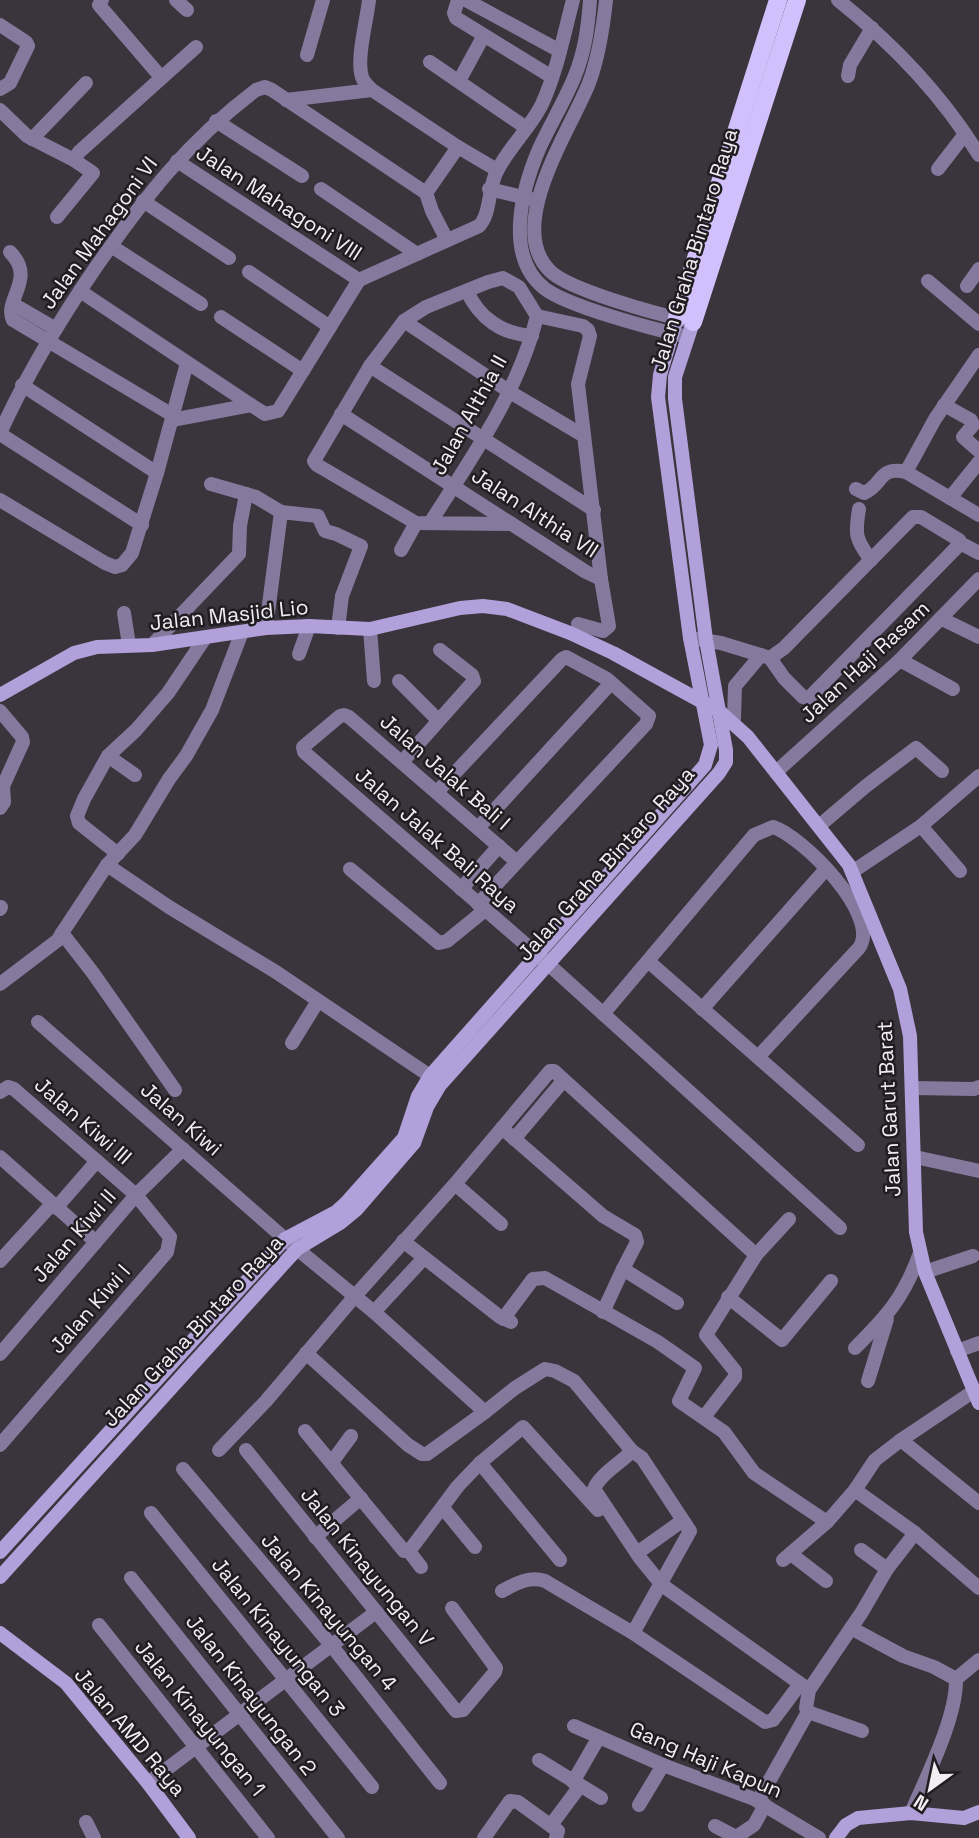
<svg xmlns="http://www.w3.org/2000/svg" width="979" height="1838" font-family="'Space Grotesk',sans-serif">
	<style>
		.lines { fill: none; stroke-linecap: round; stroke-linejoin: round }
		.street { stroke: #857a9e; stroke-width: 14 }
		.secondary { stroke: #b1a0d9; stroke-width: 14 }
		.primary { stroke: #d1c0fb; stroke-width: 18 }
		.labels { text-anchor: middle; stroke-width: 5; stroke-linejoin: round; paint-order: stroke }
		.street-label { font-size: 21px; fill: #f1edf2; stroke: #201d21 }
	</style>
	<rect width="100%" height="100%" fill="#3a343c"/>
	<g class="lines">
		<g class="street">
			<polyline points="102,0 99,5 160,76"/>
			<polyline points="176,0 187,10"/>
			<path d="M369 0C367 20 356 59 362 77 364 83 368 86 372 90L458 147 497 170"/>
			<polyline points="458,0 454,13 456,18 552,77"/>
			<polyline points="466,0 560,51"/>
			<path d="M590 0C588 27 585 52 574 78 564 102 550 125 539 149 522 189 504 256 544 288 566 306 653 329 684 336"/>
			<path d="M606 0C603 29 599 56 589 83 571 129 504 226 550 271 569 290 657 314 685 320"/>
			<path d="M838 0C892 43 942 95 979 155"/>
			<polyline points="0,25 26,42 28,46 10,83 0,89"/>
			<polyline points="307,55 323,0"/>
			<polyline points="430,62 525,127"/>
			<polyline points="848,76 850,65 872,28"/>
			<polyline points="459,81 483,37"/>
			<polyline points="286,100 372,90"/>
			<polyline points="0,110 27,136 74,160 93,173 57,217"/>
			<polyline points="216,121 302,176"/>
			<polyline points="32,139 86,83"/>
			<polyline points="74,160 79,152 196,47"/>
			<polyline points="177,161 359,280"/>
			<polyline points="938,169 965,134"/>
			<polyline points="321,189 417,254"/>
			<polyline points="489,189 531,199"/>
			<polyline points="143,201 229,258"/>
			<polyline points="447,240 432,211 426,193 458,147"/>
			<polyline points="111,246 201,304"/>
			<path d="M10 252C37 279 3 300 13 320L174 416"/>
			<polyline points="249,272 330,327"/>
			<polyline points="928,281 979,324"/>
			<polyline points="967,286 979,269"/>
			<path d="M80 291 251 405 265 414 278 411 359 280 479 226C491 214 488 187 497 171 509 147 531 127 542 104 557 71 564 34 573 0"/>
			<path d="M467 291C479 318 502 334 532 336"/>
			<polyline points="13,304 56,329"/>
			<polyline points="537,316 583,326 588,330 590,336 578,384 601,579 609,626 603,631 578,624"/>
			<polyline points="221,317 303,371"/>
			<polyline points="404,321 510,392 584,436"/>
			<polyline points="370,366 594,510"/>
			<polyline points="22,385 157,473"/>
			<polyline points="944,405 971,420 973,425 963,437 979,451"/>
			<polyline points="341,414 586,572 601,579"/>
			<polyline points="172,420 251,405"/>
			<path d="M0 433C27 374 59 321 96 267 145 197 187 142 256 90L265 87 272 90 426 193"/>
			<polyline points="0,434 142,525"/>
			<polyline points="906,472 935,419 979,355"/>
			<path d="M856 489 864 493C884 484 878 466 906 472L979 515"/>
			<polyline points="246,494 256,497 281,512"/>
			<polyline points="950,498 979,462"/>
			<polyline points="0,500 105,563 115,567 122,565 132,553 157,473 187,363"/>
			<path d="M859 509C855 534 855 539 871 560"/>
			<polyline points="281,512 318,516 325,531 336,534 361,546 342,596 338,628"/>
			<path d="M430 523C472 457 518 393 537 316L519 287 503 278 488 282 426 307 404 321 370 366 314 461 317 465 416 523 512 524"/>
			<polyline points="960,543 979,553"/>
			<polyline points="401,550 416,523"/>
			<polyline points="124,613 129,645"/>
			<polyline points="942,619 979,637"/>
			<polyline points="266,628 281,512"/>
			<polyline points="370,629 374,681"/>
			<polyline points="690,638 721,643 770,658 784,648 913,517 921,517 959,540 958,546 811,696 807,698 803,697 784,678 770,658"/>
			<polyline points="152,645 239,554 240,526 246,494 211,484"/>
			<polyline points="299,654 309,626"/>
			<polyline points="900,660 953,689"/>
			<polyline points="399,681 438,720"/>
			<polyline points="0,711 22,737 23,742 3,786 4,802 0,808"/>
			<polyline points="734,718 735,686 761,655"/>
			<polyline points="108,756 135,775"/>
			<polyline points="403,761 474,681 472,675 440,650"/>
			<polyline points="776,772 900,660 979,579"/>
			<polyline points="437,792 562,659 566,657 607,679 649,716 646,724 478,904"/>
			<polyline points="819,826 866,786 916,748 942,771"/>
			<polyline points="921,826 960,871"/>
			<polyline points="478,828 611,683"/>
			<polyline points="118,854 79,823 77,816 84,799 108,756 136,730 168,693 205,638"/>
			<polyline points="517,862 349,717 344,715 340,716 303,747 304,752 547,963 840,1228"/>
			<polyline points="107,865 169,907 276,972 430,1076"/>
			<polyline points="350,869 439,943 447,941 485,910"/>
			<polyline points="852,872 921,826 979,776"/>
			<polyline points="461,889 499,846"/>
			<polyline points="0,909 1,907"/>
			<polyline points="62,933 107,865 135,835 169,779 186,756 212,710 242,632"/>
			<polyline points="648,961 858,1145"/>
			<polyline points="0,984 58,940 62,933 93,973 175,1090"/>
			<polyline points="702,1009 826,869"/>
			<path d="M603 1014 754 835 773 827C802 836 882 916 859 948L758 1057"/>
			<polyline points="38,1022 285,1239 374,1312 485,1412 427,1454 422,1454 408,1445 306,1353"/>
			<polyline points="292,1043 318,1001"/>
			<polyline points="913,1088 974,1089 979,1087"/>
			<polyline points="0,1092 8,1087 14,1089 136,1195 170,1237 167,1252 0,1445"/>
			<polyline points="502,1128 603,1216 635,1235 637,1242 623,1269 677,1303"/>
			<polyline points="514,1139 563,1081"/>
			<polyline points="0,1157 96,1242"/>
			<polyline points="915,1157 979,1171"/>
			<polyline points="455,1184 501,1224"/>
			<polyline points="56,1208 97,1161"/>
			<polyline points="403,1241 500,1317 511,1322"/>
			<polyline points="0,1261 52,1204"/>
			<polyline points="925,1272 973,1256"/>
			<polyline points="728,1297 782,1340 831,1281"/>
			<polyline points="374,1312 424,1258"/>
			<polyline points="603,1312 623,1269"/>
			<polyline points="503,1319 533,1279 545,1278 658,1342 695,1368 679,1401 724,1432 754,1473 827,1522"/>
			<path d="M855 1348C888 1315 904 1297 920 1253"/>
			<polyline points="957,1351 979,1343"/>
			<polyline points="0,1354 136,1195 183,1149"/>
			<polyline points="868,1381 887,1319"/>
			<path d="M485 1412 515 1388 545 1369 555 1371 574 1381 632 1451 642 1458 690 1531 633 1633 545 1581C529 1576 517 1583 502 1591"/>
			<polyline points="704,1417 735,1377 735,1371 706,1335 756,1255 789,1219"/>
			<polyline points="305,1431 404,1551 410,1550 458,1486 480,1463 523,1427 598,1510"/>
			<polyline points="901,1440 979,1503"/>
			<polyline points="219,1450 266,1401 355,1296 455,1184 550,1071 554,1071 756,1255"/>
			<polyline points="246,1450 456,1711 463,1710 495,1672 496,1668 452,1608"/>
			<path d="M632 1451C621 1463 600 1474 594 1489L640 1558 662 1585 809 1690"/>
			<polyline points="332,1462 351,1436"/>
			<polyline points="480,1463 560,1560"/>
			<polyline points="183,1469 331,1645 440,1783"/>
			<polyline points="855,1490 915,1533 979,1588"/>
			<polyline points="443,1508 475,1547"/>
			<polyline points="151,1513 372,1787"/>
			<polyline points="315,1537 361,1498"/>
			<polyline points="408,1550 421,1567"/>
			<polyline points="861,1550 887,1569"/>
			<polyline points="637,1553 682,1521"/>
			<polyline points="791,1554 826,1581"/>
			<polyline points="783,1560 827,1522 855,1490 875,1460 901,1440 974,1391"/>
			<polyline points="131,1578 338,1838"/>
			<polyline points="99,1625 268,1838"/>
			<polyline points="851,1628 903,1656 934,1667 956,1679"/>
			<polyline points="633,1633 765,1722 773,1720 800,1684"/>
			<polyline points="956,1679 979,1660"/>
			<polyline points="808,1712 862,1731"/>
			<polyline points="574,1726 663,1765 754,1799 819,1838"/>
			<polyline points="539,1760 601,1798"/>
			<polyline points="573,1782 599,1737"/>
			<polyline points="148,1783 376,1612"/>
			<polyline points="758,1801 808,1712 806,1708 809,1690 862,1612 887,1569 915,1533"/>
			<polyline points="639,1805 663,1765"/>
			<path d="M911 1813C926 1778 957 1717 956 1679"/>
			<polyline points="86,1822 94,1838"/>
			<polyline points="551,1825 580,1786"/>
			<polyline points="715,1826 736,1837 754,1825 765,1805"/>
			<polyline points="484,1838 510,1801 518,1802 558,1831 556,1838"/>
		</g>
		<g class="secondary">
			<polyline points="0,695 74,653 97,647 152,645 266,628 309,626 370,629 460,608 483,606 507,609 570,633 613,653 719,711 748,737 849,865 900,989 910,1036 916,1232 925,1272 979,1403"/>
			<polyline points="0,1552 285,1239 336,1212 346,1203 404,1138 418,1096 430,1076 705,765 711,745 690,638 658,397 660,375 677,318"/>
			<polyline points="0,1577 297,1249 340,1223 357,1209 414,1143 427,1107 440,1085 719,773 726,762 726,750 706,640 675,399 675,377 693,322"/>
			<polyline points="0,1633 66,1683 148,1783 189,1838"/>
			<polyline points="836,1838 846,1825 858,1818 911,1813 964,1818 979,1812"/>
		</g>
		<g class="primary">
			<polyline points="677,318 778,0"/>
			<polyline points="693,322 797,0"/>
		</g>
	</g>
	<g class="labels">
		<g class="street-label">
			<text transform="translate(279 203) rotate(33)" y="7">Jalan Mahagoni VIII</text>
			<text transform="translate(99 233) rotate(-54)" y="7">Jalan Mahagoni VI</text>
			<text transform="translate(694 250) rotate(-73)" y="7">Jalan Graha Bintaro Raya</text>
			<text transform="translate(469 415) rotate(-61)" y="7">Jalan Althia II</text>
			<text transform="translate(535 513) rotate(33)" y="7">Jalan Althia VII</text>
			<text transform="translate(229 615) rotate(-6)" y="7">Jalan Masjid Lio</text>
			<text transform="translate(865 662) rotate(-43)" y="7">Jalan Haji Rasam</text>
			<text transform="translate(445 772) rotate(41)" y="7">Jalan Jalak Bali I</text>
			<text transform="translate(437 840) rotate(41)" y="7">Jalan Jalak Bali Raya</text>
			<text transform="translate(606 864) rotate(-48)" y="7">Jalan Graha Bintaro Raya</text>
			<text transform="translate(889 1109) rotate(-93)" y="7">Jalan Garut Barat</text>
			<text transform="translate(181 1119) rotate(41)" y="7">Jalan Kiwi</text>
			<text transform="translate(83 1121) rotate(41)" y="7">Jalan Kiwi III</text>
			<text transform="translate(74 1236) rotate(-49)" y="7">Jalan Kiwi II</text>
			<text transform="translate(90 1309) rotate(-49)" y="7">Jalan Kiwi I</text>
			<text transform="translate(193 1331) rotate(-47)" y="7">Jalan Graha Bintaro Raya</text>
			<text transform="translate(367 1567) rotate(51)" y="7">Jalan Kinayungan V</text>
			<text transform="translate(329 1612) rotate(50)" y="7">Jalan Kinayungan 4</text>
			<text transform="translate(278 1637) rotate(51)" y="7">Jalan Kinayungan 3</text>
			<text transform="translate(251 1695) rotate(52)" y="7">Jalan Kinayungan 2</text>
			<text transform="translate(200 1718) rotate(51)" y="7">Jalan Kinayungan 1</text>
			<text transform="translate(130 1732) rotate(50)" y="7">Jalan AMD Raya</text>
			<text transform="translate(706 1760) rotate(23)" y="7">Gang Haji Kapun</text>
		</g>
	</g>
	<g transform="translate(930 1789) rotate(213)" stroke="#201d21" stroke-width="5" paint-order="stroke">
	<path d="M0-5L12 26L0 18L-12 26Z" fill="#f1edf2"/>
	<text y="-10" font-size="19" font-weight="bold" text-anchor="middle" fill="#f1edf2">N</text>
	</g>
</svg>
